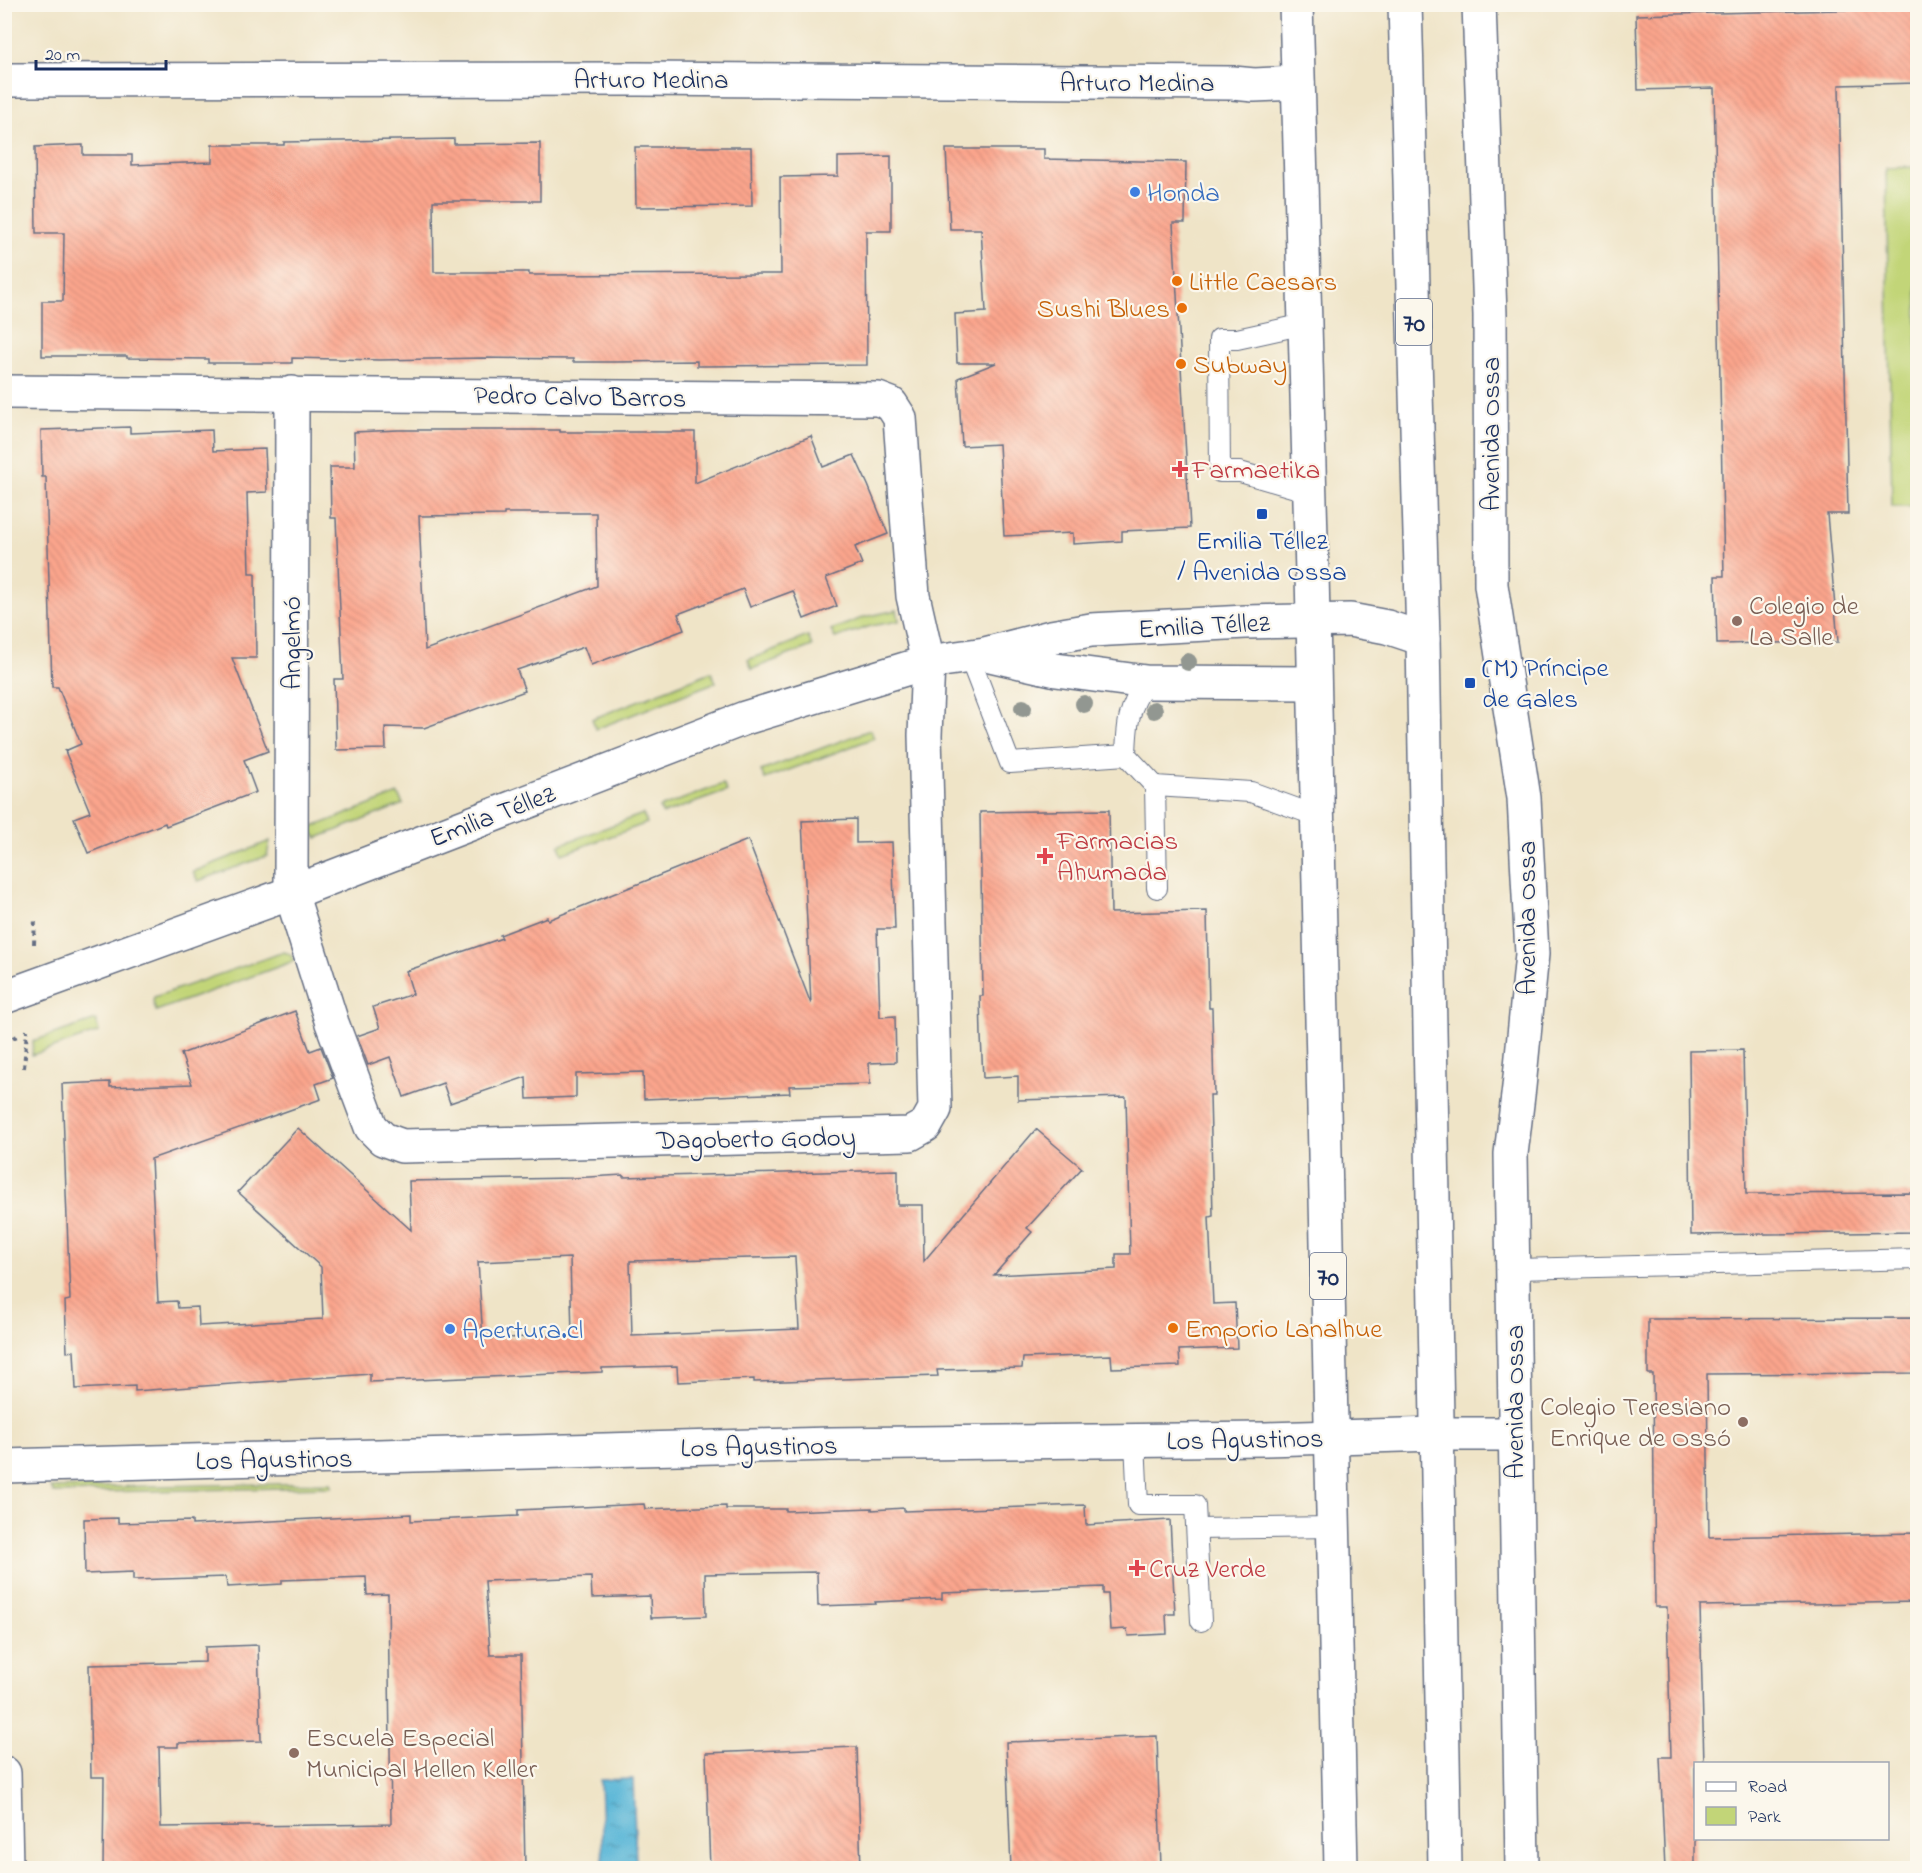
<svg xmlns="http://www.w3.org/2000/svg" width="1922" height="1873" font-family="'Indie Flower',sans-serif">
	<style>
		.green { fill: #c2d578; stroke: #6e826b; stroke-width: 1.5 }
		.water { fill: url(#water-ripples); stroke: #3a729a; stroke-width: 1.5 }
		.building { fill: url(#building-back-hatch); fill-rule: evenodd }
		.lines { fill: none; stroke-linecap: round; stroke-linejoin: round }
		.service-casing { stroke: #656e83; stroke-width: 22 }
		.minor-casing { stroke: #656e83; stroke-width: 36 }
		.tertiary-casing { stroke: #656e83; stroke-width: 36 }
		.primary-casing { stroke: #656e83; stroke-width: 36 }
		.path { stroke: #656e83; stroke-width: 4; stroke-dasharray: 4.5 4.5; stroke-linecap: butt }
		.service { stroke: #fff; stroke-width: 20 }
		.minor { stroke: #fff; stroke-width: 33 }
		.tertiary { stroke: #fff; stroke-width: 33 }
		.primary { stroke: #fff; stroke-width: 33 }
		.tree { fill: #929791 }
		.shop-dot { fill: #3f7fe0; stroke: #fbf7ec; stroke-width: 2 }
		.food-dot { fill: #e8710a; stroke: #fbf7ec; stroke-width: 2 }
		.health-dot { fill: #e0444e; stroke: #fbf7ec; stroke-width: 2 }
		.transit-dot { fill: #1a4fb4; stroke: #fbf7ec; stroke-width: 2 }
		.education-dot { fill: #8d6e63; stroke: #fbf7ec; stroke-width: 2 }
		.labels { text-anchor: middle; stroke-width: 4.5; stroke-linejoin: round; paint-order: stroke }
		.shield { fill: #fbf7ec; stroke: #5e6b89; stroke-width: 1.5 }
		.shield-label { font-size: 26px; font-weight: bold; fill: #1b2f5e }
		.street-label { font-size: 27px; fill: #1b2f5e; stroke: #fbf7ec }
		.shop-label { font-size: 27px; fill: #366cbe; stroke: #fbf7ec; text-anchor: start }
		.food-label { font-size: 27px; fill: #c56008; stroke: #fbf7ec; text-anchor: start }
		.health-label { font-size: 27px; fill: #be3a42; stroke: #fbf7ec; text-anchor: start }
		.transit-label { font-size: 27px; fill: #164399; stroke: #fbf7ec }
		.education-label { font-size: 27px; fill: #785e54; stroke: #fbf7ec; text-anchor: start }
	</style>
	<defs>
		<pattern id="water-ripples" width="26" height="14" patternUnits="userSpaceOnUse" patternTransform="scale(1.5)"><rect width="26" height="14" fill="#59b6d7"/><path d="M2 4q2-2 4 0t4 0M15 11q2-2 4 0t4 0" fill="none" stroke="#4994b2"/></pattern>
		<pattern id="building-back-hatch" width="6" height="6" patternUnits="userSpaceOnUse" patternTransform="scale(1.5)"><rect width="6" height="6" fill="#fba58c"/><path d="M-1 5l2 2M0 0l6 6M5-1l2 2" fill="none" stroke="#d78e7b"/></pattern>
	</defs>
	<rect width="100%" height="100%" fill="#fbf7ec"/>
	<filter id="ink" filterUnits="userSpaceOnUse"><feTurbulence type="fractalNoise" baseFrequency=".0167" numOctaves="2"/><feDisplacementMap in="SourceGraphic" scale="12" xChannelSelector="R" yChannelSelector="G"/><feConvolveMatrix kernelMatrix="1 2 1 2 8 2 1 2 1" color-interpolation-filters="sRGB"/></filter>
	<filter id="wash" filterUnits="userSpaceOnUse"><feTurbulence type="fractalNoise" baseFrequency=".008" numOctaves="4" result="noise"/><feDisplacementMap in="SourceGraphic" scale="24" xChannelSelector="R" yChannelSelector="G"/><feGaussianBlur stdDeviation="1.35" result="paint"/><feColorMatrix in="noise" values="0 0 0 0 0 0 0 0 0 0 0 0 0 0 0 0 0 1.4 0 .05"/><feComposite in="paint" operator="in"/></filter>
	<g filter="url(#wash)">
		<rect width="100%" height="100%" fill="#efe4c7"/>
		<g class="green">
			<polygon points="1917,167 1917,507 1892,507 1886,168"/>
			<polygon points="897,610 899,621 871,626 835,638 831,630 865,617"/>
			<polygon points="808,636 812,646 752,669 748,660"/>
			<polygon points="711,672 716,682 596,729 592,719"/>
			<polygon points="870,730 874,738 765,779 761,771"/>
			<polygon points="723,784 727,791 663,814 659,808"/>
			<polygon points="398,794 403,804 317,838 312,832 313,827"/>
			<polygon points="643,814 647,823 562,854 559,845"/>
			<polygon points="270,841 267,856 198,881 193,872"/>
			<polygon points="284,952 290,954 294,961 156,1011 153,1002 154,997"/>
			<polygon points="96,1020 99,1032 32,1055 33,1041"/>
			<polygon points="331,1483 331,1487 54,1493 51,1488"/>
		</g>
		<polygon class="water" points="633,1779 636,1863 603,1864 600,1780"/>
		<g id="blocks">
			<g class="building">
				<polygon points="1917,8 1917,83 1839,85 1848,514 1827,514 1838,642 1717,644 1715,576 1724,576 1714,88 1638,90 1636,15"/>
				<polygon points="454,139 454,144 540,143 540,201 433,201 434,272 529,272 529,275 781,274 780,177 838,176 838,157 891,156 891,231 866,231 867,365 697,366 697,361 616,362 573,362 573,359 482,358 380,360 292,358 292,363 208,363 208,359 127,358 127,356 42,356 42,301 63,301 64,233 36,233 35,147 83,145 83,155 132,155 132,165 212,162 212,145 284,145 284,142"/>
				<polygon points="635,147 751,147 752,206 636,207"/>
				<polygon points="946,149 1044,149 1044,159 1186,162 1185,223 1173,223 1190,528 1122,531 1122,541 1073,544 1073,533 1004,536 999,444 962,446 958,378 996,363 957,363 955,314 986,312 981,229 950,229"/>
				<polygon points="130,427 130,433 212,430 213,451 265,449 267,492 247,493 249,573 255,573 256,658 232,658 268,751 244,760 256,792 166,826 165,823 88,853 74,818 90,812 65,751 81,744 58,687 52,687 46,477 42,477 41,430"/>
				<path d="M398 430H560V432H695V483L811 436 823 467 854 455 868 485 888 534 855 547 862 564 826 578 837 606 804 619 793 591 750 607 743 589 678 614 684 630 591 665 584 647 517 670 525 691 424 728 385 727 386 749 336 750 334 679H343L336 518H331L330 467H355L354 432ZM504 513H596L597 586 425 650 419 516 504 515Z"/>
				<path d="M1109 810 1111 913 1207 911 1209 1008H1212L1214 1095H1210L1213 1216 1209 1217 1213 1304 1235 1303 1237 1348 1179 1350 1180 1366 1112 1368 1111 1355 1023 1358 1022 1368 937 1370 938 1376 842 1379 754 1382V1379L678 1382 677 1366 602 1368V1372L370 1382V1374L135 1391V1386L76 1389 74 1351 67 1352 65 1301 70 1300 62 1084 110 1082V1087L192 1084 181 1054 295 1011 310 1051 321 1047 333 1078 316 1084 321 1099 151 1159 158 1302 177 1301 178 1308 198 1307 199 1326 323 1319 321 1267 238 1192 298 1128 411 1230 409 1181 572 1178 623 1175V1177L898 1170V1205H923L924 1261 1036 1129 1082 1168 1027 1228 1032 1232 994 1275 1116 1269V1254H1130L1126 1097 1018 1100V1076L983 1078 981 1036 980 996H983L980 812ZM795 1257 799 1329 632 1336 630 1261ZM570 1258 572 1335 483 1339 478 1262Z"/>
				<polygon points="856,819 856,843 892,842 895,929 877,929 880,1017 895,1016 896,1062 869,1063 870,1084 789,1086 790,1093 644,1099 643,1072 576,1074 576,1097 527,1099 526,1077 450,1103 443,1083 404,1097 390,1057 368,1065 357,1036 380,1028 373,1007 413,994 406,971 502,938 500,935 547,917 548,920 748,840 811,1004 802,821"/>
				<polygon points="1743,1050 1746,1194 1917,1193 1917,1232 1691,1235 1689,1051"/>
				<polygon points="1917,1318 1917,1373 1707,1374 1709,1537 1917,1533 1917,1602 1700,1606 1704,1764 1695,1764 1695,1869 1665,1869 1660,1757 1671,1757 1667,1607 1655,1607 1653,1374 1648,1374 1648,1319"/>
				<polygon points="644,1504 645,1509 726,1506 726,1509 786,1509 786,1511 872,1508 872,1510 904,1508 904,1511 1085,1505 1086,1525 1170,1520 1175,1614 1166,1614 1167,1634 1128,1636 1127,1629 1110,1630 1108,1594 1103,1594 1103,1587 942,1593 942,1599 875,1602 876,1604 818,1606 817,1572 705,1574 706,1616 651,1618 650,1596 592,1598 591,1577 485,1581 490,1655 521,1655 525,1869 103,1869 104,1777 91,1777 89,1665 205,1662 205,1647 258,1645 261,1741 178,1743 178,1747 159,1747 161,1827 391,1824 388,1594 367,1595 366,1577 282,1580 282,1584 227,1587 226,1577 133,1580 133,1572 85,1574 84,1519 118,1518 118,1523 192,1521 192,1525 411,1514 411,1521 518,1516 518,1510"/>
				<polygon points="1157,1736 1161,1869 1011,1869 1006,1742"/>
				<polygon points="857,1747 861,1869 710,1869 706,1753"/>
			</g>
		</g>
	</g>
	<g filter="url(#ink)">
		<use href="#blocks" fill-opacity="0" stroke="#656e83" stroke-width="1.5"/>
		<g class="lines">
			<g class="service-casing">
				<g id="service">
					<polyline points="1305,324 1237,339 1219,339 1220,472 1240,472 1309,492"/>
					<polyline points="969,656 1010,763 1126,755 1155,786 1251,792 1317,816"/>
					<path d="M1126 755C1127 723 1128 709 1146 682"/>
					<polyline points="1155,786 1157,888"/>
					<polyline points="1513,1269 1918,1259"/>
					<polyline points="1135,1441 1138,1505 1195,1505 1201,1621"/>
					<polyline points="1197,1529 1333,1527"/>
				</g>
			</g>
			<g class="minor-casing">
				<g id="minor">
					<polyline points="1479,4 1490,315 1491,585 1524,798 1532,954 1519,1087 1511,1154 1522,1868"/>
					<polyline points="4,80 638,79 1233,83 1254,85 1298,83"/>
					<polyline points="4,392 878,399 891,404 900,418 913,596 928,662 925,735 935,1109 926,1125 910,1134 402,1146 383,1139 371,1127 332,1023 291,893 292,393"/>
					<polyline points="1437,1434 1514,1434"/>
					<polyline points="4,1773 6,1868"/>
				</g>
			</g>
			<g class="tertiary-casing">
				<g id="tertiary">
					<polyline points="990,655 1056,670 1146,682 1314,683"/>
					<polyline points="4,997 291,893 745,718 928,662 985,654 1051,637 1091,630 1246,622 1350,620 1387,627 1423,639"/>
					<polyline points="4,1466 831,1444 1266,1439 1437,1434"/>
				</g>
			</g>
			<g class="primary-casing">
				<g id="primary">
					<polyline points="1296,4 1312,573 1341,1868"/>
					<polyline points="1405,4 1423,639 1445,1868"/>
				</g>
			</g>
			<g class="path">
				<polyline points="34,944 35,918"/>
				<polyline points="4,1041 18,1036"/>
				<polyline points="24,1068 27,1030"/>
			</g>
			<use href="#service" class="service"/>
			<use href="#minor" class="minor"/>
			<use href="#tertiary" class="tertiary"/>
			<use href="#primary" class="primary"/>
		</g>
		<g class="tree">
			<circle cx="1188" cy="662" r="9"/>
			<circle cx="1084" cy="704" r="9"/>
			<circle cx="1023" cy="708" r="9"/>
			<circle cx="1154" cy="710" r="9"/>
		</g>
	</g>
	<g class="shop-dot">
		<circle cx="1135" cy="192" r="6"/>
		<circle cx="450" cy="1329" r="6"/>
	</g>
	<g class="food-dot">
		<circle cx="1177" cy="281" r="6"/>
		<circle cx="1182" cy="308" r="6"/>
		<circle cx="1181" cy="364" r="6"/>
		<circle cx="1173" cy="1328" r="6"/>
	</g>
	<g class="health-dot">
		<path d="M1177 460h6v6h6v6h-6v6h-6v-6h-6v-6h6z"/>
		<path d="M1042 847h6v6h6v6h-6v6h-6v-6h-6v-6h6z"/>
		<path d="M1134 1559h6v6h6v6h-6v6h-6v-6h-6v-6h6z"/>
	</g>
	<g class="transit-dot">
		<rect x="1256" y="508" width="12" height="12" rx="3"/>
		<rect x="1464" y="677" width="12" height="12" rx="3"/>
	</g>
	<g class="education-dot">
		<circle cx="1737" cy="621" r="6"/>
		<circle cx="1743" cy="1422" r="6"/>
		<circle cx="294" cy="1753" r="6"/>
	</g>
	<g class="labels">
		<g class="shield">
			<rect x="1396" y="299" width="36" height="46" rx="4.5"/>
			<rect x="1310" y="1253" width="36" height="46" rx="4.5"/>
		</g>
		<g class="shield-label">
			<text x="1414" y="331">70</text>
			<text x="1328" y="1285">70</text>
		</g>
		<g class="street-label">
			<text x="651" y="88">Arturo Medina</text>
			<text x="1137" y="91">Arturo Medina</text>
			<text transform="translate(580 396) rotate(1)" y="9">Pedro Calvo Barros</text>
			<text transform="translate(1490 434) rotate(-90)" y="9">Avenida Ossa</text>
			<text transform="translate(1204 625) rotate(-3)" y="9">Emilia Téllez</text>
			<text transform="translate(291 643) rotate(-90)" y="9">Angelmó</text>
			<text transform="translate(492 815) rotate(-21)" y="9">Emilia Téllez</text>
			<text transform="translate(1526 918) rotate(-90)" y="9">Avenida Ossa</text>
			<text transform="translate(756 1138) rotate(-1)" y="9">Dagoberto Godoy</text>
			<text transform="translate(1514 1402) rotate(-90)" y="9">Avenida Ossa</text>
			<text transform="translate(1245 1439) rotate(-1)" y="9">Los Agustinos</text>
			<text transform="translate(759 1446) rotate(-1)" y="9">Los Agustinos</text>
			<text transform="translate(274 1459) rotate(-1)" y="9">Los Agustinos</text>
		</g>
		<g class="shop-label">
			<text x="1147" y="201">Honda</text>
			<text x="462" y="1338">Apertura.cl</text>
		</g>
		<g class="food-label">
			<text x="1189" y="290">Little Caesars</text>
			<text x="1170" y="317" text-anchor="end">Sushi Blues</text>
			<text x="1193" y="373">Subway</text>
			<text x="1185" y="1337">Emporio Lanalhue</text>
		</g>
		<g class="health-label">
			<text x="1192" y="478">Farmaetika</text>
			<text x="1057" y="849">Farmacias<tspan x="1057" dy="31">Ahumada</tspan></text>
			<text x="1149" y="1577">Cruz Verde</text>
		</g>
		<g class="transit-label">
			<text x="1262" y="549">Emilia Téllez<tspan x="1262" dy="31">/ Avenida Ossa</tspan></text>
			<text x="1482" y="676" text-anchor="start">(M) Príncipe<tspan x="1482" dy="31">de Gales</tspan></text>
		</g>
		<g class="education-label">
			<text x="1749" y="614">Colegio de<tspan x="1749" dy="31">La Salle</tspan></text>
			<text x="1731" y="1415" text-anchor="end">Colegio Teresiano<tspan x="1731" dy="31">Enrique de Ossó</tspan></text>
			<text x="306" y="1746">Escuela Especial<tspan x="306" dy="31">Municipal Hellen Keller</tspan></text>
		</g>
	</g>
	<rect width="1922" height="1873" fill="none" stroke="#fbf7ec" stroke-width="24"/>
	<rect x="1694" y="1762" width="195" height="78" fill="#fbf7ec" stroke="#a1a7b3" stroke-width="1.5"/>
	<rect x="1706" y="1782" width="30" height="9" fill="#ffffff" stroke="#a1a7b3" stroke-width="1.5"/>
	<text x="1748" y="1792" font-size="18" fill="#1b2f5e">Road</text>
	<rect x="1706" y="1807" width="30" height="18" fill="#c2d578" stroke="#a1a7b3" stroke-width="1.5"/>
	<text x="1748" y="1822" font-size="18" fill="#1b2f5e">Park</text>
	<path d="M36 60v9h130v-9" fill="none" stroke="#1b2f5e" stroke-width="3"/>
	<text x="45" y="60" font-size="18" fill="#1b2f5e" stroke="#fbf7ec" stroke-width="4.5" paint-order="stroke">20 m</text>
</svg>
